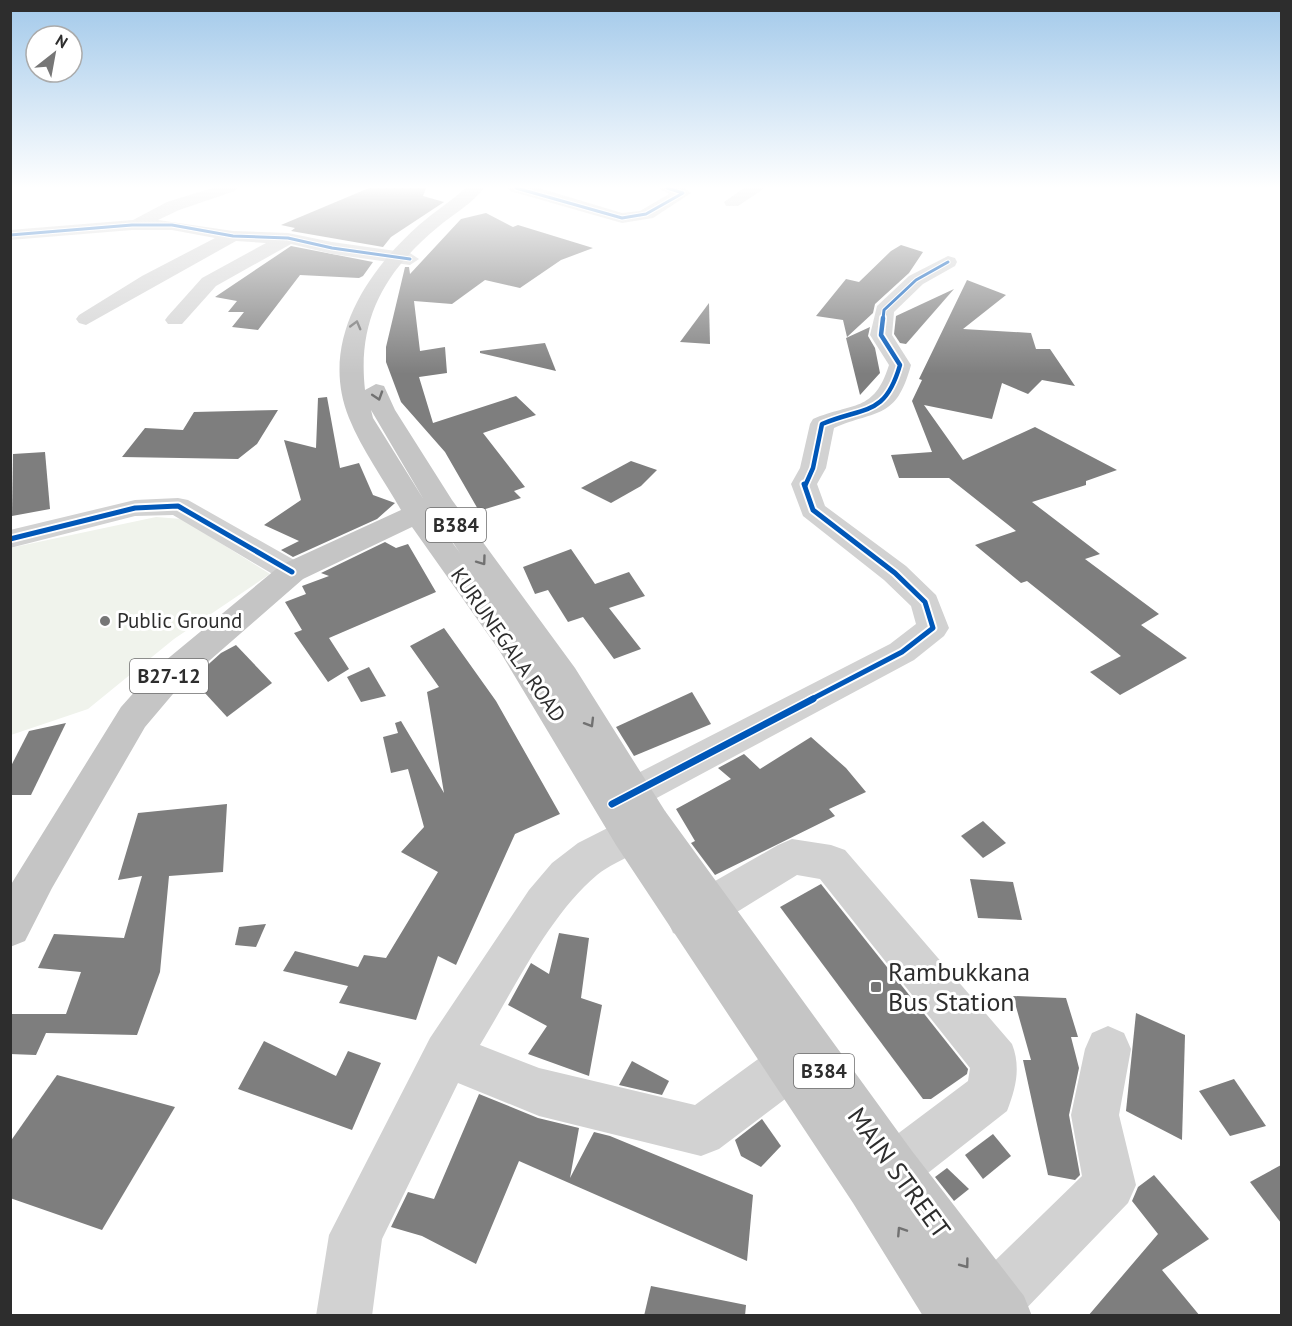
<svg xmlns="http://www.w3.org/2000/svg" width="1292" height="1326" font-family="'PT Sans',sans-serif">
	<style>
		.green { fill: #f0f3ec }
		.building { fill: #7e7e7e }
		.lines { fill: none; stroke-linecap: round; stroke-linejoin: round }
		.minor { fill: #d2d2d2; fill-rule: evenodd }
		.major { fill: #c5c5c5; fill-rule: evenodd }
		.cycleway-far3-casing { stroke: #fff; stroke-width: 5 }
		.cycleway-far2-casing { stroke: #fff; stroke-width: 8 }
		.cycleway-far1-casing { stroke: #fff; stroke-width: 9 }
		.cycleway-casing { stroke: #fff; stroke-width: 10 }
		.cycleway-far3 { stroke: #0057b8; stroke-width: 3 }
		.cycleway-far2 { stroke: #0057b8; stroke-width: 4.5 }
		.cycleway-far1 { stroke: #0057b8; stroke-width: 5 }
		.cycleway { stroke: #0057b8; stroke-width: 7 }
		.oneway { stroke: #717171 }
		.poi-dot { fill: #767676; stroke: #fff; stroke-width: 2 }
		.labels { text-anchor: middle; stroke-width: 6; stroke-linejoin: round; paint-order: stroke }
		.shield { fill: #fff; stroke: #6c6c6c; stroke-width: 1.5 }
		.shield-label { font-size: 20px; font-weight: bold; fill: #2d2d2d }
		.poi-label { font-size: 21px; fill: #2d2d2d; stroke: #fff; text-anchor: start }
		.street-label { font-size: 21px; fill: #2d2d2d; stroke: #fff }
		.near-poi-label { font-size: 26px; fill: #2d2d2d; stroke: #fff; text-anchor: start }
		.near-street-label { font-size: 26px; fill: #2d2d2d; stroke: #fff }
	</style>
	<rect width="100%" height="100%" fill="#fff"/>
	<polygon class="green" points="156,517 182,519 270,574 174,639 88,709 11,735 10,548"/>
	<g class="building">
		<polygon points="369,188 426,188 423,196 444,202 391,237 383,247 291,231 295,228 281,225"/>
		<polygon points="486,213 513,227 518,225 593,248 561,260 520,288 485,280 452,304 414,301 420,351 445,347 447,373 419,377 433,423 516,396 536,415 483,433 525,487 514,491 521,498 479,511 445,452 401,402 386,362 386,347 405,267 409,267 410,274 461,219"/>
		<polygon points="901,245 923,252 909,273 875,304 873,313 847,337 843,320 816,316 846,279 859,282 891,251"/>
		<polygon points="291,246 373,262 363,276 359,278 300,275 258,330 232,327 244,312 228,312 237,301 215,297"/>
		<polygon points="967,280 1006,295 963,329 1031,333 1036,349 1050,349 1075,386 1042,380 1028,394 1002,383 992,419 924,405 963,460 1035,427 1117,470 1086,481 1086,485 1032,502 1100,554 1085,559 1159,614 1141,625 1187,658 1120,695 1090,672 1121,656 1027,581 1021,583 975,545 1016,531 949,478 899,478 891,455 932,452 912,401 922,380 919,379"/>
		<polygon points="954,289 906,344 900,343 894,334 896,316"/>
		<polygon points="709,303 710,344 680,342"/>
		<polygon points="870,327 868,336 875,348 880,373 860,395 846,338"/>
		<polygon points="545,343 556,371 480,353 480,351"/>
		<polygon points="327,397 340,468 359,463 373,495 395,503 377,519 293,557 281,550 299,541 264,525 301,500 284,440 316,448 318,398"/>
		<polygon points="278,410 257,444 238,459 122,457 145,428 183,430 194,412"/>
		<polygon points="45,452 50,509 12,516 13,454"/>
		<polygon points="631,461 657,470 641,486 611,503 581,488"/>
		<polygon points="385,542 396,548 408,544 436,592 329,638 349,669 328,682 294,633 302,630 285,602 306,594 302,586 329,576 321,573"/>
		<polygon points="571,549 595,584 629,572 645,596 609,608 641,649 614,659 583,617 568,622 548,590 535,594 523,567"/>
		<polygon points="444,628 496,701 560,814 515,834 456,965 438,956 416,1020 339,1003 348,986 283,971 295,951 358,967 364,955 386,958 438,872 401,852 424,827 408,769 391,773 383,737 398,733 395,723 401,721 444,793 427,692 439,687 410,646"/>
		<polygon points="236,645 272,683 227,717 192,679 221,653"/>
		<polygon points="369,667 386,696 361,702 347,677"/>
		<polygon points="692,692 711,724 634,756 616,727"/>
		<polygon points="66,723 31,795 10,795 10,768 29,731"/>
		<polygon points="811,737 846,768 866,792 829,809 835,816 715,875 691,843 695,841 676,809 731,779 718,768 744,754 760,769"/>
		<polygon points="227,804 223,872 169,876 160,972 137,1035 46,1033 36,1055 10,1054 10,1014 66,1014 81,972 38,968 54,934 124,938 142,876 118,880 138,813"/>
		<polygon points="983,821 1006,843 983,858 961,836"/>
		<polygon points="970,879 1013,882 1022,920 978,918"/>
		<polygon points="821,884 968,1069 967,1074 931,1099 923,1099 780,907"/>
		<polygon points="266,924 256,947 235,945 239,927"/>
		<polygon points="559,933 589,938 581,998 602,1005 589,1076 528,1054 547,1026 508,1005 531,963 549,974"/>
		<polygon points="1013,996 1066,998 1078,1037 1071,1037 1079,1068 1069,1115 1080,1175 1075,1180 1048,1175 1023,1060 1031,1060"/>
		<polygon points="1136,1013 1185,1035 1182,1140 1126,1111"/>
		<polygon points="264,1041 336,1076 348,1051 381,1063 352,1130 238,1089"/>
		<polygon points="632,1061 669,1081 662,1095 619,1085"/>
		<polygon points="57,1075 175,1107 102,1230 10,1198 10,1142"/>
		<polygon points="1234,1079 1266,1126 1230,1136 1199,1091"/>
		<polygon points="479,1094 538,1118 579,1128 570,1178 594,1132 610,1136 753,1195 747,1261 519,1161 476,1264 422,1236 391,1227 408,1192 434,1199"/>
		<polygon points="762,1119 781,1146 761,1167 741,1156 735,1140"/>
		<polygon points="993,1134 1011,1156 983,1179 965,1155"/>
		<polygon points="1281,1165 1281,1223 1250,1182"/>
		<polygon points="947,1168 969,1189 954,1201 935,1177"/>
		<polygon points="1154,1175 1209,1239 1162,1270 1200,1316 1088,1316 1158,1234 1132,1201 1138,1187"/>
		<polygon points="651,1286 746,1305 745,1316 644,1316"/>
	</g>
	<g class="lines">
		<g class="minor">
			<polygon points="212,188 237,188 235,191 179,210 158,220 233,231 288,233 332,242 410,253 419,259 410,265 332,254 291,244 216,286 182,324 168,324 165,320 168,316 202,278 266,243 236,241 86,325 79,323 76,319 79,315 142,276 215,238 172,230 132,230 10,240 10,230 133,220 167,202"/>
			<polygon points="508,188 539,188 622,213 640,211 669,194 659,188 685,188 691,193 653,218 622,223 510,191"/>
			<polygon points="744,188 765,188 738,206 726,206 724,202"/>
			<path d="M948 256 955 258 957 262 955 266 923 284 894 312 892 335 911 365C896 420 878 409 834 428L826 468 817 484 825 506 906 566 936 595 949 628 944 636 914 660 625 815 612 820 599 815 593 804 599 793 890 644 916 624 911 606 884 580 803 516 791 484 800 468 810 424 813 419C853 402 874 413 889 365L870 335 877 306 909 276Z"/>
			<polygon points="178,498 188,500 303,565 307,572 303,579 292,582 281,579 173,515 135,516 10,548 10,530 135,500"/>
			<path d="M651 806 665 811 670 823C658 849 619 857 597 875 549 915 513 991 480 1045L539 1068 695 1105 791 1035 808 1029 825 1035 831 1052 825 1069 719 1149 701 1156 539 1116 458 1083 382 1239 372 1316H316L329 1235 430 1038 529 890 552 863 578 843Z"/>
			<path d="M792 839 831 845 845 850 1012 1044C1021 1067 1016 1088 1007 1111L896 1198 878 1206 860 1198 852 1180 860 1162 968 1081 970 1068 820 879 797 875 703 933 688 939 673 933 667 919 673 905 778 845Z"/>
			<polygon points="1108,1026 1124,1033 1131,1049 1119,1115 1136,1185 1128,1203 1019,1316 971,1316 965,1302 973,1282 1082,1176 1071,1115 1085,1049 1092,1033"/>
		</g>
		<path class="major" d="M466 188H484C472 204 453 214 438 227 385 271 357 319 365 390L376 384 384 386 395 410 452 500 575 668 665 811 912 1151 1024 1296 1032 1316H923L853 1203 616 845 499 650 412 527 303 579 178 688 145 727 52 888 25 941 10 947V886L121 707 154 670 281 565 401 510C384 480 362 450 349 418 319 344 365 273 419 225 434 212 451 201 466 188ZM371 410 424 500 373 418ZM433 516H435L460 553Z"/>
		<g class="cycleway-far3-casing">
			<g id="cycleway-far3">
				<polyline points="516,188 622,218 646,214 683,193 667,188"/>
				<polyline points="10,235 132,225 172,225 233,236 288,238 332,248 410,259"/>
				<polyline points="883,319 884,310 916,280 948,262"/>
			</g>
		</g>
		<g class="cycleway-far2-casing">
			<path id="cycleway-far2" d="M805 486 813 468 822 424C865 406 885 417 900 365L881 335 883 318"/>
		</g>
		<g class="cycleway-far1-casing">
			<g id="cycleway-far1">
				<polyline points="804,484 813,510 895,573 925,602 933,628 902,652 810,700"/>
				<polyline points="10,539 135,508 178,506 292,572"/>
			</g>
		</g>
		<g class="cycleway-casing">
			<polyline id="cycleway" points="612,804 813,699"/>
		</g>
		<use href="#cycleway-far3" class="cycleway-far3"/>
		<use href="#cycleway-far2" class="cycleway-far2"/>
		<use href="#cycleway-far1" class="cycleway-far1"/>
		<use href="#cycleway" class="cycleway"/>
	</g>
	<defs><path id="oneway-chevron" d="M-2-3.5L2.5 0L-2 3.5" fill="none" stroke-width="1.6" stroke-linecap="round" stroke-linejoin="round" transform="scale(1.5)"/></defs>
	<g class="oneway">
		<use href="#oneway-chevron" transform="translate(356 325) rotate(-75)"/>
		<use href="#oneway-chevron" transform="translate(378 396) rotate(72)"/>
		<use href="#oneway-chevron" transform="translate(482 561) rotate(54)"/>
		<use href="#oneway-chevron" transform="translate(590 723) rotate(59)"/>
		<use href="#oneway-chevron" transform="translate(901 1231) rotate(-123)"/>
		<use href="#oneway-chevron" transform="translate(965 1264) rotate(53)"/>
	</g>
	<linearGradient id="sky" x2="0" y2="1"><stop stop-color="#a2c9ea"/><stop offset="0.5" stop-color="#fff"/><stop offset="1" stop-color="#fff" stop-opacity="0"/></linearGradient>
	<rect width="1292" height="374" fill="url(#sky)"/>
	<g class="poi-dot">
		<circle cx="105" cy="621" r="6"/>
		<rect x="870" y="981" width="12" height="12" rx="3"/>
	</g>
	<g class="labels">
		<g class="shield">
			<rect x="426" y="508" width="60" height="34" rx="4.5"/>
			<rect x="130" y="659" width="78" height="34" rx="4.5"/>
			<rect x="794" y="1054" width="60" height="34" rx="4.5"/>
		</g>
		<g class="shield-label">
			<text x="456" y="532">B384</text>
			<text x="169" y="683">B27-12</text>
			<text x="824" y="1078">B384</text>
		</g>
		<g class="poi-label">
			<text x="117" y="628">Public Ground</text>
		</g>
		<g class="street-label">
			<text transform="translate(508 645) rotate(55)" y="7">KURUNEGALA ROAD</text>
		</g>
		<g class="near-poi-label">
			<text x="888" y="981">Rambukkana<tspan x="888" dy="30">Bus Station</tspan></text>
		</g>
		<g class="near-street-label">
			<text transform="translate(899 1173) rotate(54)" y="9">MAIN STREET</text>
		</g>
	</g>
	<rect width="1292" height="1326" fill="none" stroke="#2d2d2d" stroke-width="24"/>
	<g transform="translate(54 54) rotate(31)"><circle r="28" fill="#ffffff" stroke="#ababab" stroke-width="1.5"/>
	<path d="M0-4.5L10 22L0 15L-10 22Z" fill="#767676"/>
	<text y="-9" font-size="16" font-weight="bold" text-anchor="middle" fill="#2d2d2d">N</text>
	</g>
</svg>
